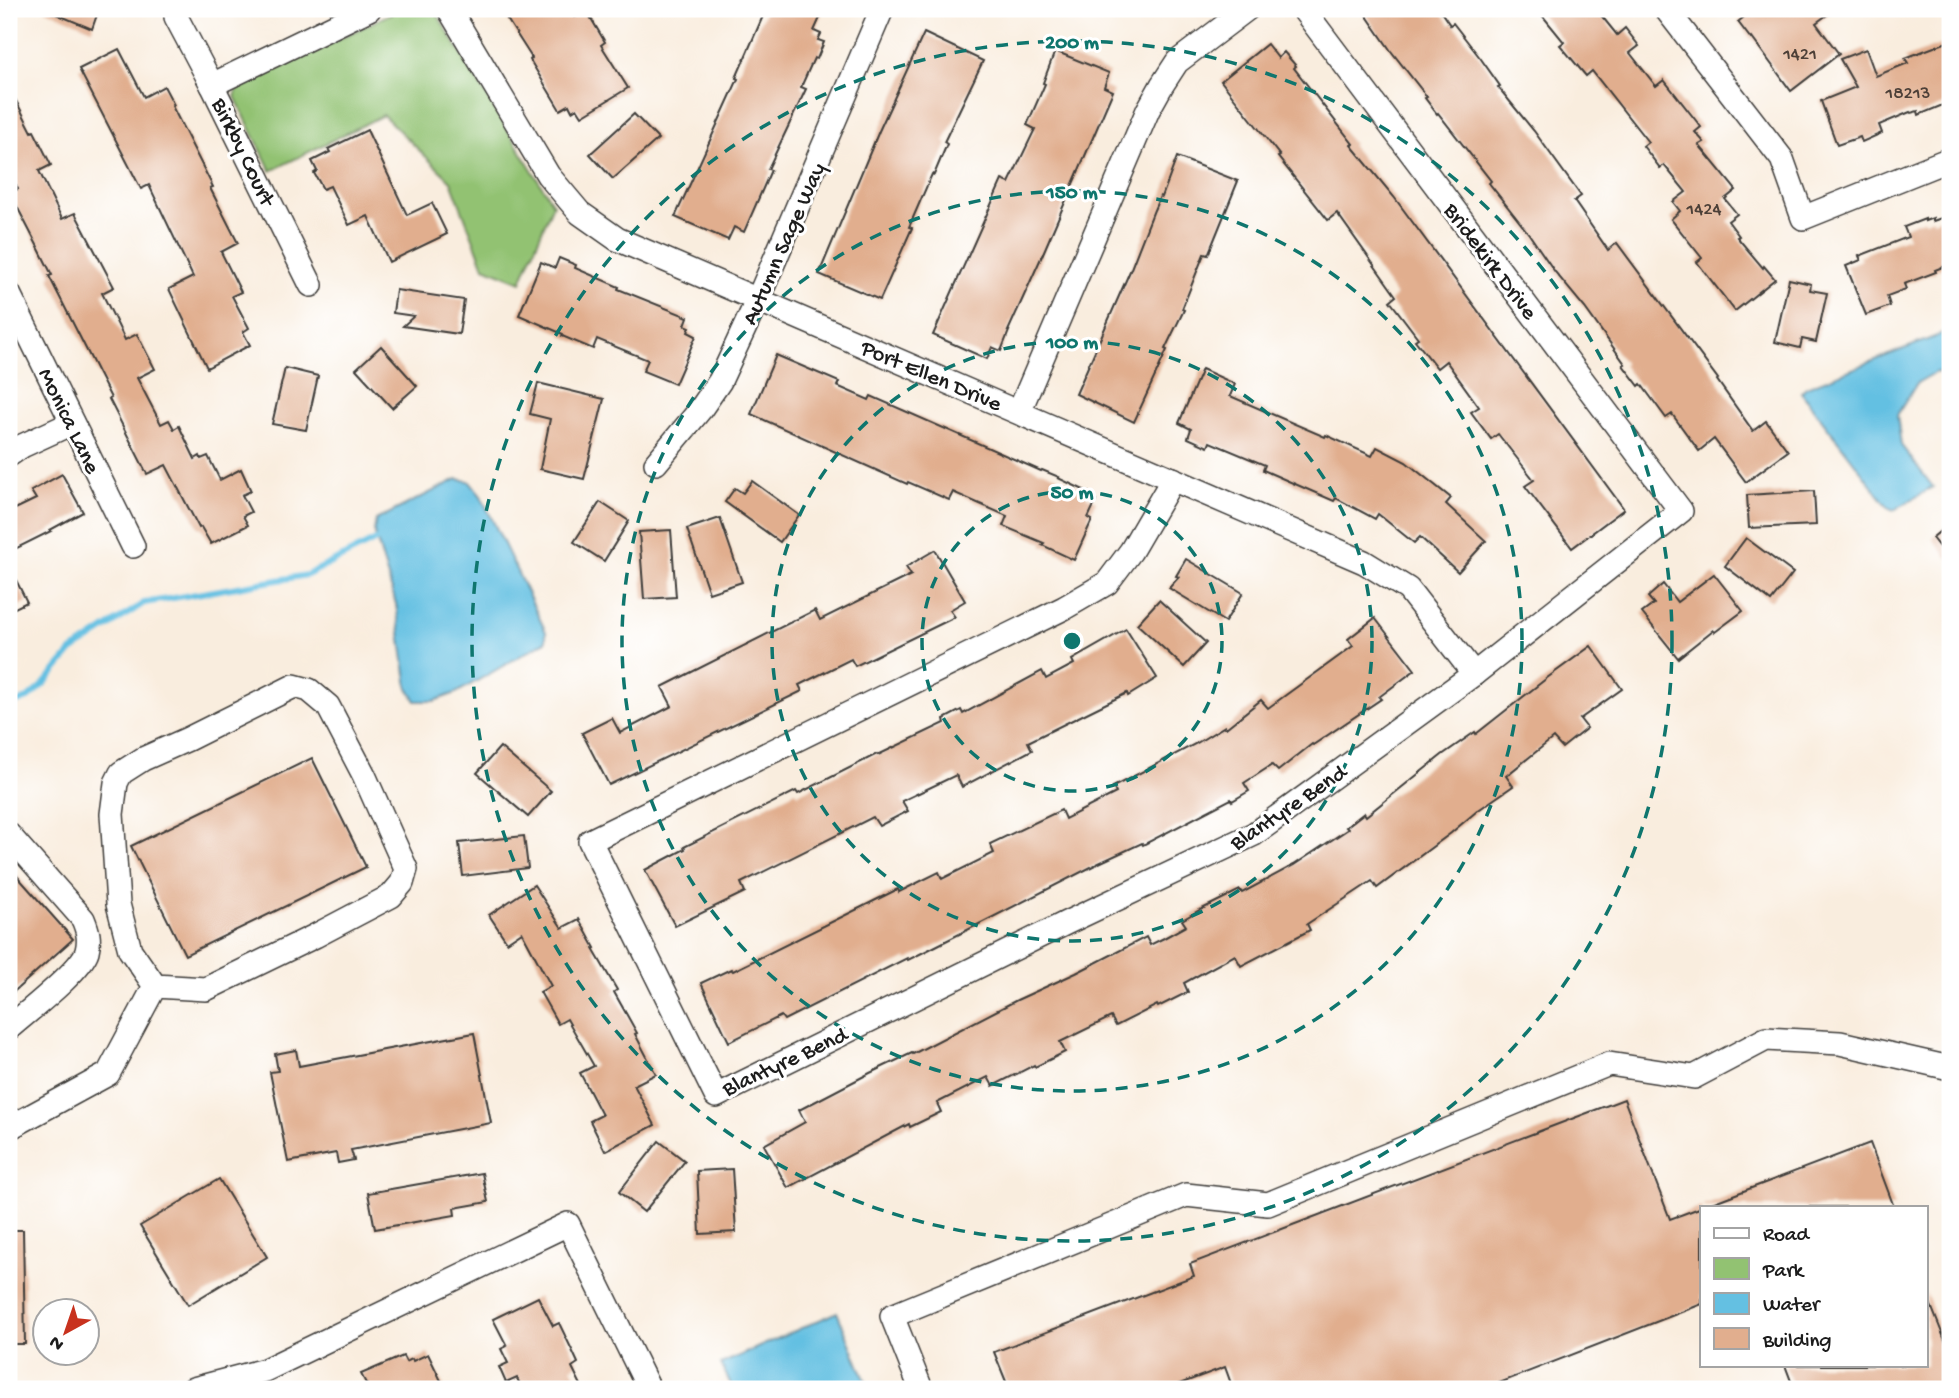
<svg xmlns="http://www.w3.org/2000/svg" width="1959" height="1398" font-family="'Gochi Hand',sans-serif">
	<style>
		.green { fill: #92c272; stroke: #576f47; stroke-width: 2 }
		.water { fill: #64c0e2; stroke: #406e7f; stroke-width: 2 }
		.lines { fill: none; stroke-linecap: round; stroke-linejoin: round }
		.stream { stroke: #64c0e2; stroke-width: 6 }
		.building { fill: #e1ae8e }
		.minor-casing { stroke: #3d3b39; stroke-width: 26 }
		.minor { stroke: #fff; stroke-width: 23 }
		.ring { fill: none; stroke: #0f766e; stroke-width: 3.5; stroke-dasharray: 12 9 }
		.labels { text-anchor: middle; stroke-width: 6; stroke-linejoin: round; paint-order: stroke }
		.number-label { font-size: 19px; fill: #4d4038 }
		.street-label { font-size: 23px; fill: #1c1c1c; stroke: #fff }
		.centre { fill: #0f766e; stroke: #fff; stroke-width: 3.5 }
		.ring-label { font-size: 21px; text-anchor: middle; font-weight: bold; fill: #0f766e; stroke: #fff; stroke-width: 6; stroke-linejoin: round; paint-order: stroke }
	</style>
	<rect width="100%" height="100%" fill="#fff"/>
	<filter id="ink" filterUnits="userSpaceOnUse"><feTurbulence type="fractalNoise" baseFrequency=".0143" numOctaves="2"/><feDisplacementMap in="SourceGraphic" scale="14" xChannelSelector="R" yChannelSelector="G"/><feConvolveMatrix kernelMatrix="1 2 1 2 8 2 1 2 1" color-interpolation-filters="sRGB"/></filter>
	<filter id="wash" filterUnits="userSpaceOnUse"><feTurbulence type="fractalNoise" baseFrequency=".00686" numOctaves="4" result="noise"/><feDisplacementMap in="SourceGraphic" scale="28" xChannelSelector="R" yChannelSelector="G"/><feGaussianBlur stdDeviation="1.57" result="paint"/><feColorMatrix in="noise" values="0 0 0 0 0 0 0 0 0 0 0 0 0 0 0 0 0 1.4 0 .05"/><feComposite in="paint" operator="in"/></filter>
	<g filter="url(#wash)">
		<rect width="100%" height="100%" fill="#f9edde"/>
		<polygon class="green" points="400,9 434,9 553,204 521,282 484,267 451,181 383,115 271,171 235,97 237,90 244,85"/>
		<g class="water">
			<polygon points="1950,331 1950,375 1936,372 1917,383 1897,415 1901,445 1933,487 1894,510 1889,508 1801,392 1806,387"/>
			<polygon points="457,479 469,481 481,496 546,632 546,641 456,693 434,701 416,701 408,688 396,604 374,531 376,520"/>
			<polygon points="837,1312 869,1389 733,1389 721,1364"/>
		</g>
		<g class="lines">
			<polyline class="stream" points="9,705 28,698 44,684 72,651 144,603 307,575 376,540"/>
		</g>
		<g id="blocks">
			<g class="building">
				<polygon points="44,9 99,9 92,29"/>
				<polygon points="523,9 569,9 575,17 586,10 605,42 601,45 628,88 582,116 577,108 572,111 569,105 560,110 530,60 532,58 507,19"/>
				<polygon points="766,9 824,9 814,31 821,34 818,40 824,42 817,59 814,58 801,87 806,89 768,169 771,170 744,232 734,227 728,240 675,217 738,79 736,78"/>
				<polygon points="1362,9 1439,9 1450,25 1453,23 1481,59 1500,86 1498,87 1534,131 1581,196 1574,201 1608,250 1617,243 1718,379 1717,380 1753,431 1766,421 1788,451 1746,482 1714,439 1699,451 1672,414 1666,418 1641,384 1639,386 1623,365 1625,364 1585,308 1555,272 1529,234 1489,183 1491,181 1438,113 1437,114 1425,98 1427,97 1391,51"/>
				<polygon points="1537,9 1596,9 1617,35 1625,28 1639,46 1630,53 1656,86 1664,80 1701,127 1695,132 1704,142 1699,145 1736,190 1725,199 1737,214 1728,221 1739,236 1737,237 1763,268 1764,266 1775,279 1735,311 1697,262 1702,258 1671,219 1680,211 1673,202 1686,192 1664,165 1660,168 1643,146 1648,142 1592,71 1586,76 1560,45 1564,42"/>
				<polygon points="1737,9 1835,9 1816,23 1839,54 1791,91 1752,38 1751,39 1738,22 1744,17"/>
				<polygon points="924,33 983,61 944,142 947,144 934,175 932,174 909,227 912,228 880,300 819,274 879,131"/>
				<polygon points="1950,41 1950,102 1919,115 1918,111 1911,113 1910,112 1879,125 1882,133 1862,142 1860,137 1837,145 1821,101 1856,87 1840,59 1866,49 1876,76 1908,63 1905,58"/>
				<polygon points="1267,44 1278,58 1284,52 1296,66 1294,68 1353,144 1351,145 1394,197 1624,509 1572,548 1525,486 1534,480 1498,434 1491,439 1471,412 1479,407 1446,361 1437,368 1415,340 1418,338 1390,301 1396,296 1337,213 1328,220 1278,157 1280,156 1221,81"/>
				<polygon points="119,49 144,97 164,86 174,105 172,106 213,187 210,188 238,243 221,252 241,292 232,296 249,328 243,332 250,345 207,368 169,289 193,277 149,185 141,189 79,69"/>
				<polygon points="1055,51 1109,73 1104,87 1113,91 1041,258 1008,331 1009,331 1001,351 992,347 987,359 933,335 1002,180 1009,183 1035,129 1027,125 1045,84 1043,83"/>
				<polygon points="9,87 32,132 34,131 51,165 39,171 62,219 75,213 114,287 102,293 125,340 137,334 155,369 137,378 161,424 169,420 174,429 179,426 195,459 200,456 201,459 208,456 220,480 241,469 251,491 242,495 251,512 243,516 248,525 211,544 201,527 199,528 166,465 147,474 109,399 111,398 49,276 52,275 39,249 10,193 18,189 9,172"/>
				<polygon points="634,114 658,139 613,179 590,154"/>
				<polygon points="367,130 407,215 432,203 447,234 389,262 368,216 349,225 330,186 323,189 314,173 317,171 312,161 330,152 328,149"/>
				<polygon points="1177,157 1238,181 1208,255 1204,254 1182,309 1184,310 1165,349 1167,350 1134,422 1076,394 1130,271 1154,210 1160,196 1162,197"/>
				<polygon points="1950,215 1950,264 1935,270 1936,272 1904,284 1906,289 1887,296 1890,306 1866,315 1846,266 1861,260 1859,256 1908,237 1904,227 1925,219 1925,221 1933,218 1933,221"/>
				<polygon points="559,258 576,265 575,268 619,287 618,289 688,317 685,325 690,327 688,332 696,336 675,384 643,371 648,360 597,339 593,349 562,336 563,334 519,315 541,262 555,268"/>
				<polygon points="1789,279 1811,284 1810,290 1827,293 1816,342 1802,339 1800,348 1775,342"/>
				<polygon points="396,290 464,300 459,334 403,326 414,316 393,313"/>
				<polygon points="381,346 417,386 392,408 356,369"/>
				<polygon points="776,355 839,382 837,386 869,400 871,396 1041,471 1042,470 1059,477 1058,478 1088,492 1086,496 1096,501 1088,518 1092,520 1074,560 1042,545 1044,543 1003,526 1007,516 953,492 949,500 908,482 907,484 751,414"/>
				<polygon points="285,368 318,376 306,430 272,424"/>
				<polygon points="1202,369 1235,384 1230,396 1325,437 1326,435 1372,456 1377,447 1406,462 1451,498 1446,504 1486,541 1458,572 1420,537 1414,543 1378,514 1375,519 1336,498 1334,501 1263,470 1265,465 1210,442 1208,447 1188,438 1191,429 1179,423"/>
				<polygon points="538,383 604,399 584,479 540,469 550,419 530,414"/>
				<polygon points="62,474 83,512 50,530 51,531 9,552 9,512 36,499 31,491"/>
				<polygon points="752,481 799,515 780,542 725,502 735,488 743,493"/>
				<polygon points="1814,491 1816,525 1749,528 1747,495"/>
				<polygon points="600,502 629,521 604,561 574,542"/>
				<polygon points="720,518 742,582 709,593 687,529"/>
				<polygon points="1950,523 1950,561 1932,538"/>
				<polygon points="671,530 676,597 644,599 639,532"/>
				<polygon points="1746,538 1793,573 1771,601 1725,566"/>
				<polygon points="935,550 965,601 950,610 955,617 855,666 851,659 799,685 802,691 609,785 582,733 612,718 620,733 672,706 662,687 815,610 820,620 911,575 906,567"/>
				<polygon points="1186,559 1243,593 1225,622 1169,588 1179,577 1176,576"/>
				<polygon points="9,566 27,602 9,611"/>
				<polygon points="1714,574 1743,611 1715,632 1713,630 1678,658 1642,613 1654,604 1648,597 1663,584 1677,602"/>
				<polygon points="1159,600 1206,643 1184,667 1137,624"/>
				<polygon points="1375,618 1415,670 1379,697 1381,699 1313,745 1312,744 1278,771 1272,765 1244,783 1249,791 1232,801 1231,799 1143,845 1142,843 1099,863 928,950 908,960 907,958 784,1020 781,1016 729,1042 701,983 731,969 733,971 898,889 899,892 939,872 942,879 994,853 990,844 1061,810 1065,819 1116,793 1113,787 1197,743 1225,726 1226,728 1261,700 1268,708 1353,646 1348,639"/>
				<polygon points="1126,629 1157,678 1128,696 1127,693 1028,742 1032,750 962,787 956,775 902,801 908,811 879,826 873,817 741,883 745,892 675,926 645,870 685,849 684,847 796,791 798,794 877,754 878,755 945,723 944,719 961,710 963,714 1042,671 1046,679 1074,664 1072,660"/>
				<polygon points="1591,646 1622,689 1580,719 1587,728 1562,748 1553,738 1506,776 1513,786 1477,811 1451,833 1377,888 1372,881 1307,924 1310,930 1241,966 1235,955 1184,983 1188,992 1158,1007 1157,1005 1116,1026 1111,1017 1060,1042 1065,1052 1035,1067 1034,1065 993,1086 988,1077 937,1103 941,1112 910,1127 909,1124 788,1188 764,1145 805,1122 799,1110 870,1073 912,1053 913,1054 1017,1000 1076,973 1146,937 1150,945 1164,938 1186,926 1182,920 1198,911 1240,890 1242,893 1294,865 1348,829 1346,827 1364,813 1366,816 1442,755 1475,732 1476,734 1547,678"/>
				<polygon points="500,747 551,791 528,817 477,773"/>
				<polygon points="312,758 366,867 185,955 131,846"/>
				<polygon points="524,836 528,868 463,876 459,843"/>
				<polygon points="9,867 73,939 9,996"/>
				<polygon points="534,885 562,928 579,919 595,948 593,949 617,990 614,992 637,1033 635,1034 656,1074 634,1085 655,1125 605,1151 590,1121 602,1115 580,1073 594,1066 567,1019 558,1024 540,992 551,986 522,932 507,942 489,915"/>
				<polygon points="474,1033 491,1123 351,1150 354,1160 338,1163 336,1153 288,1162 270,1072 278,1071 275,1054 296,1050 299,1066"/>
				<polygon points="1624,1099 1670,1219 1702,1207 1702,1304 1484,1389 1233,1389 1225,1367 1166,1389 1009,1389 994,1352 1194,1276 1190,1264"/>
				<polygon points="659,1141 685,1161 644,1212 619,1192"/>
				<polygon points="1870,1143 1894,1207 1705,1207 1704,1206"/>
				<polygon points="732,1169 736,1232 700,1234 697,1171"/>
				<polygon points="482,1173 488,1202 454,1208 455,1215 375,1229 368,1193"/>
				<polygon points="219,1179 267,1257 188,1305 140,1226"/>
				<polygon points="9,1230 23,1230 25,1344 9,1344"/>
				<polygon points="1926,1293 1950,1353 1950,1389 1794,1389 1785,1365 1926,1365"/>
				<polygon points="538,1297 553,1326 559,1323 572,1350 578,1363 572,1367 583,1389 522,1389 517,1378 506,1383 499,1367 508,1363 501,1349 507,1346 493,1319"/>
				<polygon points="428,1354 445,1389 369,1389 361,1374 403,1356 406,1362 412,1359 413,1361"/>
			</g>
		</g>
	</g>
	<g filter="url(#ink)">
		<use href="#blocks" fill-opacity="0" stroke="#3d3b39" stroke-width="2"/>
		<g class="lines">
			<g class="minor-casing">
				<g id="minor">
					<polyline points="449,9 548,175 580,213 617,239 1364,562 1408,589 1474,674"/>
					<polyline points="1666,9 1782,159 1803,218 1950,159"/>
					<polyline points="176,17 212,85 311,285"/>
					<polyline points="212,85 369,9"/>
					<polyline points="9,294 133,546"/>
					<polyline points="1019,412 1148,110 1162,85 1177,62 1247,9"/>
					<polyline points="9,455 22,446 72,423"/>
					<polyline points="656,463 700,410 720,381 758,299 882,9"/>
					<polyline points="1173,479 1131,551 1107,583 1064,608 590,841 716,1096 1066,923 1254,834 1474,674 1681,511 1303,9"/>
					<path d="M9 835 83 919C88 931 90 939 87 951 81 971 27 1012 9 1028"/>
					<polyline points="9,1128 108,1074 155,986 130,950 118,904 112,814 116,783 121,773 143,759 188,739 294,686 309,690 328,706 364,775 406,869 402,883 391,896 315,936 206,989 155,986"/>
					<polyline points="193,1389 265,1370 568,1224 649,1389"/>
					<polyline points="921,1389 892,1316 1186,1195 1268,1204 1609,1064 1694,1077 1766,1039 1840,1043 1950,1068"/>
				</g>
			</g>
			<use href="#minor" class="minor"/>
		</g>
	</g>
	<g class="ring">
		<circle cx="1072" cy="641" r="150"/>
		<circle cx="1072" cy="641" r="300"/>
		<circle cx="1072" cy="641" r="450"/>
		<circle cx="1072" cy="641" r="600"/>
	</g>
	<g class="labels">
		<g class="number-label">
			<text x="1800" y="59">1421</text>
			<text x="1908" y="98">18213</text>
			<text x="1704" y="214">1424</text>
		</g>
		<g class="street-label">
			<text transform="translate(245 151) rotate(64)" y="8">Birkby Court</text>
			<text transform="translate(782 243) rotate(-66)" y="8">Autumn Sage Way</text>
			<text transform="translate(1492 260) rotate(53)" y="8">Bridekirk Drive</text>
			<text transform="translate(932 374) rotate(23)" y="8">Port Ellen Drive</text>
			<text transform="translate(71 420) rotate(64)" y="8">Monica Lane</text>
			<text transform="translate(1287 806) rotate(-34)" y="8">Blantyre Bend</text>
			<text transform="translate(784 1060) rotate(-25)" y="8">Blantyre Bend</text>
		</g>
	</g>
	<circle cx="1072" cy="641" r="10" class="centre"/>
	<g class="ring-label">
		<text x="1072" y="48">200 m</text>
		<text x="1072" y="198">150 m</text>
		<text x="1072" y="348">100 m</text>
		<text x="1072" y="498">50 m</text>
	</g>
	<rect width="1959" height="1398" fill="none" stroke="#fff" stroke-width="35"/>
	<rect x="1700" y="1206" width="228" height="161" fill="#ffffff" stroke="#a4a4a4" stroke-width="2"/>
	<rect x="1714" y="1228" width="35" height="10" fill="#ffffff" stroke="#a4a4a4" stroke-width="2"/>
	<text x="1763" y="1240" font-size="21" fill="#1c1c1c">Road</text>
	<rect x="1714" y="1258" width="35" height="21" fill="#92c272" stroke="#a4a4a4" stroke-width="2"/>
	<text x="1763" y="1276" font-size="21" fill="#1c1c1c">Park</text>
	<rect x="1714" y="1293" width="35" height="21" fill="#64c0e2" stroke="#a4a4a4" stroke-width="2"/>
	<text x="1763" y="1310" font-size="21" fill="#1c1c1c">Water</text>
	<rect x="1714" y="1328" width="35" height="21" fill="#e1ae8e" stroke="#a4a4a4" stroke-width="2"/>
	<text x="1763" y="1346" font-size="21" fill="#1c1c1c">Building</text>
	<g transform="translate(66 1332) rotate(220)"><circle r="33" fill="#ffffff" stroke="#a4a4a4" stroke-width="2"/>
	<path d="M0-5L12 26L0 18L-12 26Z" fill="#c8321e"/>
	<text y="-10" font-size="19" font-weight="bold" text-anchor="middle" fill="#1c1c1c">N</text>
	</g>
</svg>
